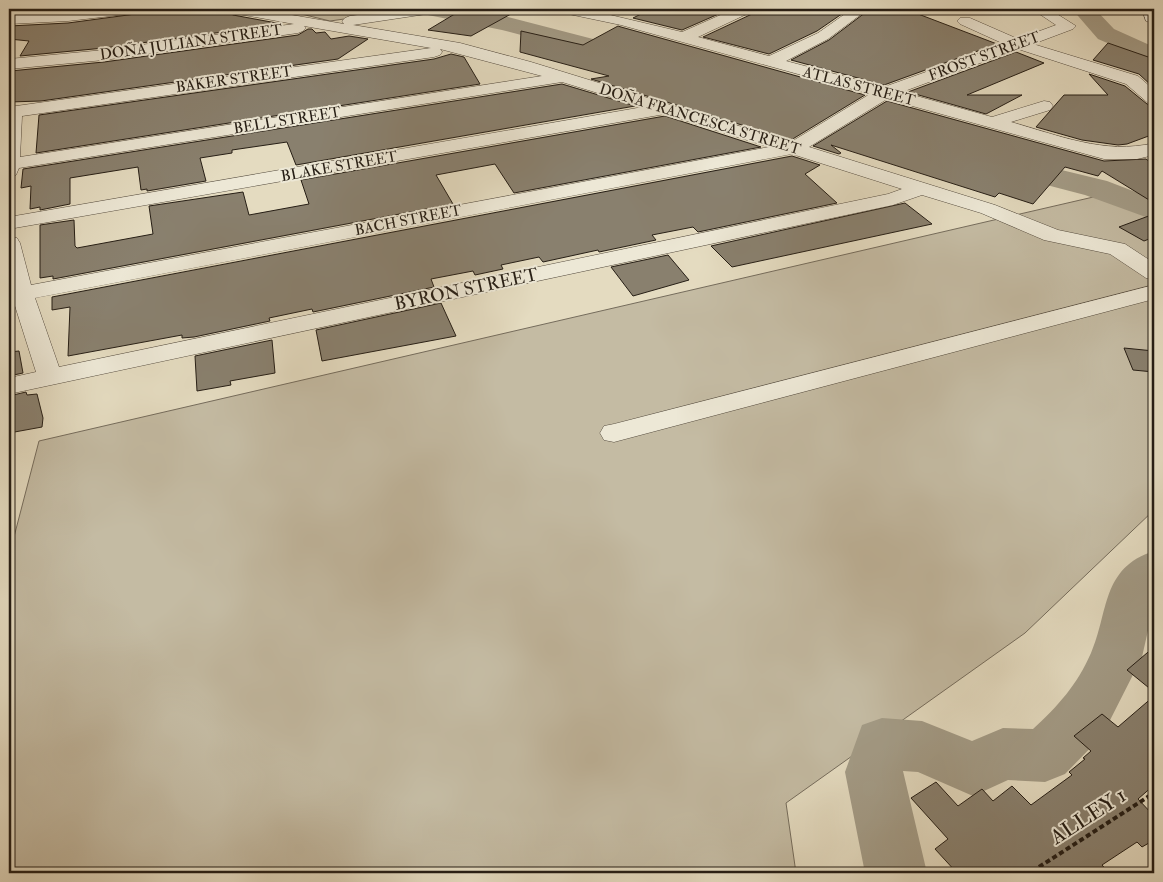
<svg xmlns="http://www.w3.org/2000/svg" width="1163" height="882" font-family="'IM FELL Double Pica',serif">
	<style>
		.green { fill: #c4bba3; stroke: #756c5c }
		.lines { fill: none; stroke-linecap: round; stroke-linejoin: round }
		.river { fill: #a39b86; fill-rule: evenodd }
		.building { fill: #89806e; stroke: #261e15 }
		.minor-casing { stroke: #564d40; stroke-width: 1 }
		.path { stroke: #261e15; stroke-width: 4; stroke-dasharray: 5 3; stroke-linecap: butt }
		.minor { fill: #ede8d6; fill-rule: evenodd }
		.labels { text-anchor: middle; stroke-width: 4; stroke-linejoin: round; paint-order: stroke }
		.far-street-label { font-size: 15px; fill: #261e15; stroke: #ede8d6 }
		.street-label { font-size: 18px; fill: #261e15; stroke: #ede8d6 }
		.near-street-label { font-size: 21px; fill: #261e15; stroke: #ede8d6 }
	</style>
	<rect width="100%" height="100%" fill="#e4dbc0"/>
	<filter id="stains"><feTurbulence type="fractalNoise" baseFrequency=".004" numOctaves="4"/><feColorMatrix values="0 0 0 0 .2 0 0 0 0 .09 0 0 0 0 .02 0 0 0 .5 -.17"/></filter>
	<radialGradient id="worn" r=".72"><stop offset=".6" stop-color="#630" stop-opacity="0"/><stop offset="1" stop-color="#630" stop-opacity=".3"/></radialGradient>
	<g class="green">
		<polygon points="299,9 416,9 330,21 293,12"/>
		<polygon points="1102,195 1154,218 1154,510 1025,633 786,803 796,873 9,873 9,556 39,441"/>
	</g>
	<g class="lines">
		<g class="river">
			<polygon points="420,9 466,9 504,16 651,54 655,59 651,64 642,67 502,30 423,14"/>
			<polygon points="1072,9 1095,9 1114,29 1154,47 1154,63 1098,39"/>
			<polygon points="1000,155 1107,181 1154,199 1154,220 1085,195 989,170 985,164 989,158"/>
			<path d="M1154 551V604L1142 657 1102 736 1065 774 1045 782 1008 780 973 796 918 772 903 771 927 873H865L845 772 862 725 882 718 922 721 972 741 1003 728 1033 729C1058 706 1077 685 1091 653 1109 612 1101 568 1154 551Z"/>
		</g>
	</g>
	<g class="building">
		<polygon points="9,9 76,9 9,13"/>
		<polygon points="173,9 224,9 233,15 282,24 104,48 20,56 29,41 9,39 9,26 68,23"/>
		<polygon points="463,9 520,9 471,36 428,30"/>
		<polygon points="651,9 730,9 682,30 633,18"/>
		<polygon points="755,9 849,9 817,31 769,54 703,37 752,14"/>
		<polygon points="870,9 905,9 997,44 884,85 791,60 829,40"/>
		<polygon points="618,26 621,27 865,95 791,140 591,79 609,76 520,52 521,31 583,45"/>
		<polygon points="308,29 312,29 316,33 325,32 331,39 349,36 368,39 338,59 41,101 9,102 10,71 104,62 298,35"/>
		<polygon points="1108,43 1154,59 1154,88 1139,74 1093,60"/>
		<polygon points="1016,52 1044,63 967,95 1022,95 986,114 908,92"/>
		<polygon points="451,54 464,57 480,84 36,153 39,115 434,59"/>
		<polygon points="1089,74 1125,86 1147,104 1154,106 1154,134 1127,144 1118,145 1082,140 1036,127 1064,95 1108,95"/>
		<polygon points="562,84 635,106 296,165 287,142 232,150 232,153 200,158 206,181 147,191 147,189 141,190 138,167 70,178 70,204 40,210 40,207 30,209 31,186 21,188 23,169"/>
		<polygon points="887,101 1104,161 1146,159 1154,165 1154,203 1102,171 1098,176 1065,167 1033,204 999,193 995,197 831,145 841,153 839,154 813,146"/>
		<polygon points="665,116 761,147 514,193 495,164 436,175 453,204 53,279 53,276 40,278 40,225 74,220 75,246 77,248 153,234 149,206 243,192 249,215 309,204 301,180"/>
		<polygon points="792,156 820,165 805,174 837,203 698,232 693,227 652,235 656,240 599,252 598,250 543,262 539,257 501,265 503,269 475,275 473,271 431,279 434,287 313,312 312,309 269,318 270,321 194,337 182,338 182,335 68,356 70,307 52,310 52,297"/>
		<polygon points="905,203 932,224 732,267 711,246"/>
		<polygon points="1154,214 1154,237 1144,241 1119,227"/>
		<polygon points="668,255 689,280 633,296 611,267"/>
		<polygon points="441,303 456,336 322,361 316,330"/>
		<polygon points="272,340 275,373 230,381 231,385 197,391 195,356"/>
		<polygon points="1124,348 1154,351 1154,372 1133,370"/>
		<polygon points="19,351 23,373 9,376 9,352"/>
		<polygon points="26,392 27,395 37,394 43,418 42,427 9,433 9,396"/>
		<polygon points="1154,647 1154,692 1127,670"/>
		<polygon points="1154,696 1154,785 1138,799 1154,816 1154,840 1142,847 1137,842 1102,865 1109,873 957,873 935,849 948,839 911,798 936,782 958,806 982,789 993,801 1012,786 1031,805 1072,775 1069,772 1085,759 1083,758 1091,751 1074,736 1102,714 1118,727"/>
	</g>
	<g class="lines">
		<g class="minor-casing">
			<g id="minor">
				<polygon points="101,9 144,9 137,13 68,21 9,24 9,15"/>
				<path d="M226 9H257L344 24 342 21 345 18 350 16 404 9H440L433 13 353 25 460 43 531 62 791 142 870 94 621 25 559 12 557 9H585L682 32 734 9H753L751 12 698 37 769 56 818 33 852 9H868L828 39 786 61 884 87 1004 44 960 24 957 21 960 18H970L1018 39 1056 25 1032 9H1049L1076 26 1073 29 1033 44 1138 76 1154 90V104L1148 103 1126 84 1018 49 902 92 992 117 1044 101 1050 102 1053 106 1050 110 1011 122C1058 135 1105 155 1154 143V155L1137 159H1104L887 99 809 147 995 205 1058 230 1125 244 1154 263V280L1146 278 1110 254 1044 240 981 213 922 195 893 205 9 394V378L36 372 9 287V237L17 238 20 243 31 285 769 147 665 114 9 229V217L643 107 562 82 19 168 16 175 9 177V107L431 48 304 26 306 28 303 31 298 33 104 60 9 69V59L104 50 294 24 233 13ZM440 49 542 76 20 157 22 116 434 57 440 55 442 52ZM792 154 902 189 888 194 59 367 35 298Z"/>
				<polygon points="1142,9 1154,9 1154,24 1146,21"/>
				<polygon points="1154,285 1154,299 614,442 604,440 600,433 604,426 614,424"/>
			</g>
		</g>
		<polyline class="path" points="1039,867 1154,793"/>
		<use href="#minor" class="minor"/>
	</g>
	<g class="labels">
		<g class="far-street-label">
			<text transform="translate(191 42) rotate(-8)" y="5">DOÑA JULIANA STREET</text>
			<text transform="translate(984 56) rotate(-20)" y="5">FROST STREET</text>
			<text transform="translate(234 79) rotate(-8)" y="5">BAKER STREET</text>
			<text transform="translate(859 86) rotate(15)" y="5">ATLAS STREET</text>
			<text transform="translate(700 119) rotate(17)" y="5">DOÑA FRANCESCA STREET</text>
			<text transform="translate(287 120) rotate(-9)" y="5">BELL STREET</text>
			<text transform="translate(339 166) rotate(-10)" y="5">BLAKE STREET</text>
			<text transform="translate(408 220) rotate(-11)" y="5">BACH STREET</text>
		</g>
		<g class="street-label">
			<text transform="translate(466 289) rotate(-12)" y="6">BYRON STREET</text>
		</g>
		<g class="near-street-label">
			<text transform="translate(1088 816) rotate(-33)" y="7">ALLEY 1</text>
		</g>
	</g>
	<rect width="1163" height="882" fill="none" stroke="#e4dbc0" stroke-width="30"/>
	<rect x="10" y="10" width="1143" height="862" fill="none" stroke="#261e15" stroke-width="2.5"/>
	<rect x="15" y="15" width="1133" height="852" fill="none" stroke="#261e15"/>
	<rect width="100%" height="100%" filter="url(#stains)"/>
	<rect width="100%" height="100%" fill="url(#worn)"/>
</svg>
